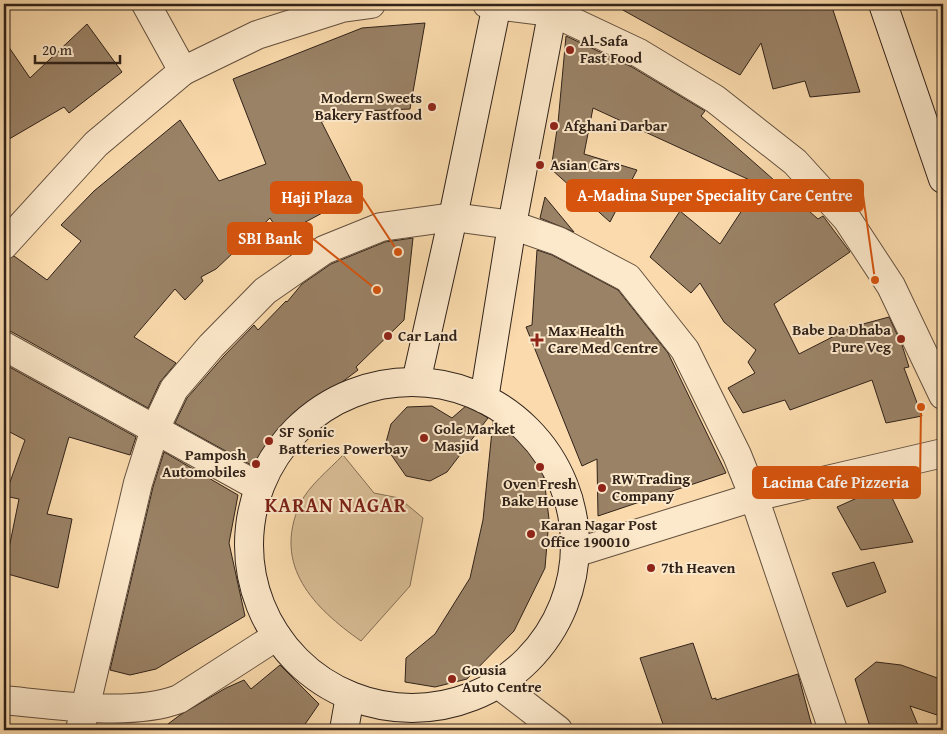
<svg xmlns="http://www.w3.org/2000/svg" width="947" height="734" font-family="'Gentium Book Plus',serif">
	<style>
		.green { fill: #d8bc94; stroke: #846f56 }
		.building { fill: #9a8266; stroke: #302219 }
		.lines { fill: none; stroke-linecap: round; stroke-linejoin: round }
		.minor-casing { stroke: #63503e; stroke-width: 30 }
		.secondary-casing { stroke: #302219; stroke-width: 30 }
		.minor { stroke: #fce8ca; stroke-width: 28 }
		.secondary { stroke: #fce8ca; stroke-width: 28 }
		.poi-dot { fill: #8f2418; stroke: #fce8ca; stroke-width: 2 }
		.labels { text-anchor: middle; stroke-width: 4; stroke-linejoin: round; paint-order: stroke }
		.poi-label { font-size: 15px; font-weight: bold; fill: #302219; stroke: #fce8ca; text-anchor: start }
		.district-label { font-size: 20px; font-weight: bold; letter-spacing: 1px; fill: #7a1f14; stroke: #fce8ca }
		.leader { fill: none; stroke: #d6540d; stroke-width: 2 }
		.callout-dot { fill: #d6540d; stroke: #fce8ca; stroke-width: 2 }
		.callout { fill: #d6540d; stroke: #d6540d; stroke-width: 2 }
		.callout-label { font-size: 16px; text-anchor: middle; font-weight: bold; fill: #fff }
	</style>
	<rect width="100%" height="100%" fill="#fbdbad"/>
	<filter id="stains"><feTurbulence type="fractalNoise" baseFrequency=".004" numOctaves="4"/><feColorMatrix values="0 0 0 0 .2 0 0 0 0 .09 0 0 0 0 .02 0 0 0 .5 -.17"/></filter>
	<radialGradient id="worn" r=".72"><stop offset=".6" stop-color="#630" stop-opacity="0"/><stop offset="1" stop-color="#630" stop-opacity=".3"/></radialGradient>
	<path class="green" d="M343 455 374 493 399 498 423 518 410 586 361 641C314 608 272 566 300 504 309 485 329 470 343 455Z"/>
	<g class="building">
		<polygon points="612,4 803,4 803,9 831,4 860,92 810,97 805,81 773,89 761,43 740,75"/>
		<polygon points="425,23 410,109 340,112 342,119 321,121 358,194 281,235 270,218 216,269 201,277 203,281 185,300 175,289 134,337 176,363 160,382 148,408 12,332 4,330 4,260 14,256 47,280 81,241 61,225 94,191 180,120 219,181 266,164 233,79 362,28"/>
		<polygon points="87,24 122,72 69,113 64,107 4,142 4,40 30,78"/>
		<polygon points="566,36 632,67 705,111 701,116 749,158 818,219 823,216 850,252 774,304 799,354 852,327 889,317 902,345 909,367 904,368 922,416 886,423 872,380 790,410 785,400 743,413 728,388 755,373 748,362 756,350 724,322 700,283 691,293 650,257 680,211 720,244 746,204 754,182 593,108 584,154 637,170 610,222 551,169 558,123"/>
		<polygon points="545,197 574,232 540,218"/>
		<polygon points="413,238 404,320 356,367 358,370 289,422 267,452 251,465 175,423 187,398 223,357 254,325 258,330 286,301 287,302 302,284 331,264 385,242"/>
		<polygon points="537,250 552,255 618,290 668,353 726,473 598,516 597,459 582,466 526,327 532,325"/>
		<polygon points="4,364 136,437 130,455 69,437 47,514 72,519 58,588 4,573 19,499 5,496 25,440 4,429"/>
		<polygon points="467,405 488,418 447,472 430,481 406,476 385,446 391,424 407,407 432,406 452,418"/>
		<polygon points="493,421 512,433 542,462 549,519 545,568 514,631 467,679 435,687 405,682 406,658 435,634 470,578 483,520"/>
		<polygon points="164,452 238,495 229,543 245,616 156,669 130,675 110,670 153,487"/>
		<polygon points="886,485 913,542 861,550 837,507"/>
		<polygon points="874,562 886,592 847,607 832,573"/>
		<polygon points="693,643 712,699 716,698 716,700 798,674 813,730 665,730 640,658"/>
		<polygon points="876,662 901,665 943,680 943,717 910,706 920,730 871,730 855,679"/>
		<polygon points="280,665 319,704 301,730 160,730 180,715 226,688 244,680 251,689"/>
	</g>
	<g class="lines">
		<g class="minor-casing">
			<g id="minor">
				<polyline points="146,4 183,71"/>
				<polyline points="487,4 552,12 639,53 715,99 795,162 847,219 891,286 943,395"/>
				<polyline points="4,245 96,144 183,71 257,35 342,8 371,4"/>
				<polyline points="4,346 259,487"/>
				<polyline points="578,552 754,497 943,453"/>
				<polyline points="498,684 558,730"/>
				<path d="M4 700C55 705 132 717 179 699L277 636"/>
				<polyline points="80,730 138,483 155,429 174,389 211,346 265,291 324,250 381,227 453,217 512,225 558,241 628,278 685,350 737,455 754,497 833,730"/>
			</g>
		</g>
		<g class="secondary-casing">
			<g id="secondary">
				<polyline points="883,4 943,179"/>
				<polyline points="416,382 453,217 497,4"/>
				<circle cx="412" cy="545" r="163"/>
				<polyline points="484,399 512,225 554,4"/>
				<polyline points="344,730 350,696"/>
			</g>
		</g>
		<use href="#minor" class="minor"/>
		<use href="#secondary" class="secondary"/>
	</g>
	<g class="poi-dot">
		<circle cx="570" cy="50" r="5"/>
		<circle cx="432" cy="107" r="5"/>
		<circle cx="554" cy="126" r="5"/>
		<circle cx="540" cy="165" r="5"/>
		<circle cx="388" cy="336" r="5"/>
		<circle cx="901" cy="339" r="5"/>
		<path d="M534.5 332.5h5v5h5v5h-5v5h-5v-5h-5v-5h5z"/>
		<circle cx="424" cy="438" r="5"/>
		<circle cx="269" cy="441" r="5"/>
		<circle cx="256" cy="464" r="5"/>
		<circle cx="540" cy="467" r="5"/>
		<circle cx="602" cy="488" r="5"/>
		<circle cx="531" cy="534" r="5"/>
		<circle cx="651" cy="568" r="5"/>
		<circle cx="452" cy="679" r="5"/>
	</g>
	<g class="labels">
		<g class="poi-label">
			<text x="580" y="46">Al-Safa<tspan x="580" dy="17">Fast Food</tspan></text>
			<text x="422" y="103" text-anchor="end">Modern Sweets<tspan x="422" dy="17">Bakery Fastfood</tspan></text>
			<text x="564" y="131">Afghani Darbar</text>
			<text x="550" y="170">Asian Cars</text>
			<text x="891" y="335" text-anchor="end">Babe Da Dhaba<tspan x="891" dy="17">Pure Veg</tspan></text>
			<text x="548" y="336">Max Health<tspan x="548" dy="17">Care Med Centre</tspan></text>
			<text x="398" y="341">Car Land</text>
			<text x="434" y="434">Gole Market<tspan x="434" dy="17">Masjid</tspan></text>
			<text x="279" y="437">SF Sonic<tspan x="279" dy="17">Batteries Powerbay</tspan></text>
			<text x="246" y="460" text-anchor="end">Pamposh<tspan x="246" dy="17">Automobiles</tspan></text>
			<text x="612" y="484">RW Trading<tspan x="612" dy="17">Company</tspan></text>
			<text x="540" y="489" text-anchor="middle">Oven Fresh<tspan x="540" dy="17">Bake House</tspan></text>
			<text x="541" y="530">Karan Nagar Post<tspan x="541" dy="17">Office 190010</tspan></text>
			<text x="661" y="573">7th Heaven</text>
			<text x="462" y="675">Gousia<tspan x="462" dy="17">Auto Centre</tspan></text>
		</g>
		<g class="district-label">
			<text x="336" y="512">KARAN NAGAR</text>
		</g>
	</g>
	<path class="leader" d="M875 280L863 195M398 252L362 197M377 290L312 238M921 407L920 482"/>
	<g class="callout-dot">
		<circle cx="875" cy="280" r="5"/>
		<circle cx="398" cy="252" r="5"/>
		<circle cx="377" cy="290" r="5"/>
		<circle cx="921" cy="407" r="5"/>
	</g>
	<g class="callout">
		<rect x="567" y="180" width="296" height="31" rx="5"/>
		<rect x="271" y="182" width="91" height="31" rx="5"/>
		<rect x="228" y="223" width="84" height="31" rx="5"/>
		<rect x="753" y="467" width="167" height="31" rx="5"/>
	</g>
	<g class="callout-label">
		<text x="715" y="201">A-Madina Super Speciality Care Centre</text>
		<text x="317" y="203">Haji Plaza</text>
		<text x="270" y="244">SBI Bank</text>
		<text x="836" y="488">Lacima Cafe Pizzeria</text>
	</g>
	<rect width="947" height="734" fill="none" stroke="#fbdbad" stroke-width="20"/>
	<rect x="5" y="5" width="937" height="724" fill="none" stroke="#302219" stroke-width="2.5"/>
	<rect x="10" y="10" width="927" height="714" fill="none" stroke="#302219"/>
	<path d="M35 55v8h85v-8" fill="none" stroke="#302219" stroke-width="2.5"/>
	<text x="42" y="55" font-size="15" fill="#302219" stroke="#fce8ca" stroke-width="4" paint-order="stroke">20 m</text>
	<rect width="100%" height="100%" filter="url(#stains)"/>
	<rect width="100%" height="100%" fill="url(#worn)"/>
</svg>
